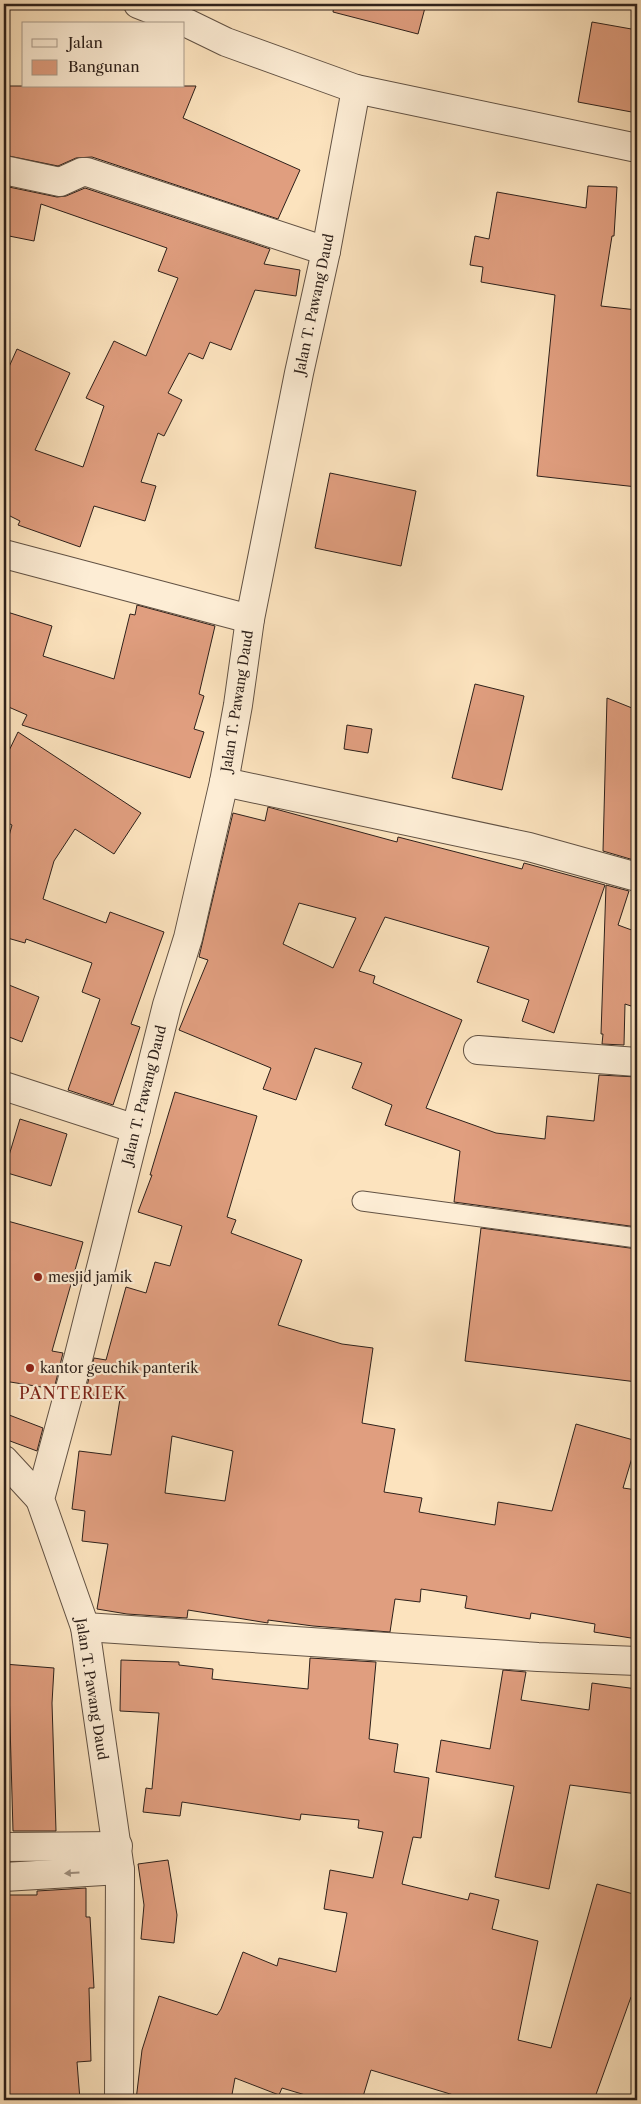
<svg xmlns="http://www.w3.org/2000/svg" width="641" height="2104" font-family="'Libre Caslon Text',serif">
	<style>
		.building { fill: #e09e7f; stroke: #2e211b; fill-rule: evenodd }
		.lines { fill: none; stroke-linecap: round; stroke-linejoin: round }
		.lane-casing { stroke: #625244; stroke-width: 21 }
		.street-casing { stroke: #625244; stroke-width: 30 }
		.lane { stroke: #fdedd5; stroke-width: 19 }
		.street { stroke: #fdedd5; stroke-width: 28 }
		.oneway { fill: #a09181 }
		.poi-dot { fill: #8f2418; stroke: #fdedd5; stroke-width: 2 }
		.labels { text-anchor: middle; stroke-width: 4.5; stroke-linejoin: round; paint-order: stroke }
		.street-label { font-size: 14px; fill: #2e211b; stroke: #fdedd5 }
		.poi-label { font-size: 14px; fill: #2e211b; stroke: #fdedd5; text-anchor: start }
		.quarter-label { font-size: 16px; letter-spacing: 1px; fill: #7a1f14; stroke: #fdedd5 }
	</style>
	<rect width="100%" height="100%" fill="#fce3be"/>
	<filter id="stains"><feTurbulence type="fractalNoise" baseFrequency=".004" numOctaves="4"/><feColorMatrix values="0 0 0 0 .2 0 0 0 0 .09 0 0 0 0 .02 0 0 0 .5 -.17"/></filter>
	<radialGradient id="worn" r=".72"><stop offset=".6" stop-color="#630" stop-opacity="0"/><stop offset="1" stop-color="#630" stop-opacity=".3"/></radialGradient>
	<g class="building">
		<polygon points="334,4 426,4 418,34 333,12"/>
		<polygon points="592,22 637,30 637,113 578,102"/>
		<polygon points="4,86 196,86 183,118 300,170 278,219 92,157 76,158 58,166 4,155"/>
		<polygon points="4,186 57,197 66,196 85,188 270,249 264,264 300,270 296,296 255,290 231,350 210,342 203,359 189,353 168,393 182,400 164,436 158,433 141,482 156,486 145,521 94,506 80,547 18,525 20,521 4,513 4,378 17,349 70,373 35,450 83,467 104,406 86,398 114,341 146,356 178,278 158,271 167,248 41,204 34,241 4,235"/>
		<polygon points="588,186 617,187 614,236 612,236 601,306 637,310 637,487 537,476 555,295 481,282 483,267 470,265 475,236 489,239 497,192 586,208"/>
		<polygon points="330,473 416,491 401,566 315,548"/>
		<polygon points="137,605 215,626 199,694 204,696 194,729 204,732 190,778 22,725 27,715 4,705 4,611 52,626 43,656 114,679 130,614 135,615"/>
		<polygon points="475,684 524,696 502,790 452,778"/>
		<polygon points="607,698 637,710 637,861 603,851"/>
		<polygon points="347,725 372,729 368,753 344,749"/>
		<polygon points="18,732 141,813 114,854 75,829 54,861 43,899 106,923 110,912 164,932 131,1024 140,1027 113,1105 68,1090 100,999 82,992 92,963 26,939 25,943 4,937 4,854 12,825 4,821 4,761"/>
		<path d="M268 807 397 842 398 837 522 869 524 863 605 885 554 1033 522 1021 529 1000 477 982 489 947 385 917 359 971 375 976 373 983 462 1020 426 1108 496 1133 545 1139 547 1116 594 1121 599 1075 637 1077V1227L454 1202 460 1151 385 1125 392 1105 352 1088 362 1063 315 1048 296 1100 263 1089 271 1068 179 1030 208 960 199 957 233 813 265 821ZM299 903 356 918 333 968 283 944Z"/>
		<polygon points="606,885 629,891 618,925 637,932 637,1008 625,1004 624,1045 602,1044 603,1034 601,1034"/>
		<polygon points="4,983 39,997 22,1042 4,1035"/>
		<path d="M175 1092 257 1116 227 1217 236 1220 231 1233 302 1260 278 1325 342 1344 373 1348 362 1423 395 1429 384 1492 422 1498 419 1512 495 1525 498 1502 552 1511 576 1424 637 1441 623 1488 637 1490V1639L594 1632 595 1624 531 1613 530 1619 465 1608 467 1596 421 1589 420 1602 395 1599 390 1632 313 1626 268 1620V1623L188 1610 187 1618 127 1614 97 1609 108 1544 82 1541 85 1511 72 1509 79 1451 111 1455 120 1399 85 1394 94 1358 106 1360 126 1287 146 1293 155 1262 170 1266 182 1226 138 1212 152 1175H150ZM172 1436 233 1451 225 1501 165 1493Z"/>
		<polygon points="20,1119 67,1134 51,1186 4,1172"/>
		<polygon points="4,1220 83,1242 52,1351 63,1353 54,1389 4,1381"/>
		<polygon points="481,1228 637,1249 637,1382 465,1361"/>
		<polygon points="4,1413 43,1428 37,1451 10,1441 4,1434"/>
		<polygon points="310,1658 376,1662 369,1739 398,1744 394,1772 429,1778 421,1838 413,1837 402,1884 468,1900 470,1893 499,1900 492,1929 538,1941 518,2040 551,2048 597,1884 637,1895 637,1999 631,1997 594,2100 470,2100 371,2070 362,2100 322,2100 282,2088 279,2095 235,2078 231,2100 136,2100 142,2050 159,1996 217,2015 221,2009 243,1952 277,1966 279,1958 336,1972 347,1913 324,1909 330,1870 373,1878 383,1832 358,1828 359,1820 301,1814 300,1820 182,1802 180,1816 143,1812 146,1788 152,1789 159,1713 120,1711 121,1660 179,1662 179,1665 213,1669 212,1679 308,1689"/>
		<polygon points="4,1664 54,1668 52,1703 56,1831 13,1831 9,1688 4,1688"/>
		<polygon points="503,1670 526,1672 521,1700 589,1710 592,1683 637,1689 637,1794 570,1785 549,1889 495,1877 514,1786 436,1772 441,1740 490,1749"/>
		<polygon points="168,1860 177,1915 174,1943 141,1939 144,1905 138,1864"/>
		<polygon points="86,1888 86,1917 90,1917 94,1988 89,1988 91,2061 77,2062 80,2100 24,2100 24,2097 4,2098 4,1895 37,1895 37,1891"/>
	</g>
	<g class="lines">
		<g class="lane-casing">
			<polyline id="lane" points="362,1201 637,1238"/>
		</g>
		<g class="street-casing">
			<g id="street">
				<polyline points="138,4 189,24 226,42 356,89 637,148"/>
				<polyline points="4,170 60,182 82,172 87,172 326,251"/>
				<polyline points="4,554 250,619"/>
				<polyline points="224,782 529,847 637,877"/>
				<polyline points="478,1050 637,1062"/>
				<polyline points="4,1086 136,1129"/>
				<polyline points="4,1460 40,1499"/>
				<polyline points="85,1627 538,1657 637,1661"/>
				<polyline points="4,1847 118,1846"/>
				<polyline points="4,1877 120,1870"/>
				<polyline points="119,2100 120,1870 85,1627 40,1499 78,1359 167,1005 188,938 224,782 238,705 250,619 299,373 326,251 356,89"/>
			</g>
		</g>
		<use href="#lane" class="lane"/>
		<use href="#street" class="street"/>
	</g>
	<defs><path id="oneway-solid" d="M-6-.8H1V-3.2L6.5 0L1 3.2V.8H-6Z" transform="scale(1.25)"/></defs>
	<use class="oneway" href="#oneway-solid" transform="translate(72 1873) rotate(177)"/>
	<g class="poi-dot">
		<circle cx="38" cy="1277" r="5"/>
		<circle cx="30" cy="1368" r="5"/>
	</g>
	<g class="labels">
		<g class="street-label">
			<text transform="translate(314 304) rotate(-78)" y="5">Jalan T. Pawang Daud</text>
			<text transform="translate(237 701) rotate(-81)" y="5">Jalan T. Pawang Daud</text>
			<text transform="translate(144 1095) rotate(-76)" y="5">Jalan T. Pawang Daud</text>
			<text transform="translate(92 1689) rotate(81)" y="5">Jalan T. Pawang Daud</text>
		</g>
		<g class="poi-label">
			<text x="48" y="1282">mesjid jamik</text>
			<text x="40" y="1373">kantor geuchik panterik</text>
		</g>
		<g class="quarter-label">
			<text x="73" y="1399">PANTERIEK</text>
		</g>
	</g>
	<rect width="641" height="2104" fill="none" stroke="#fce3be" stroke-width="20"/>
	<rect x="5" y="5" width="631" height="2094" fill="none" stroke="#2e211b" stroke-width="2.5"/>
	<rect x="10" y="10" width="621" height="2084" fill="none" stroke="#2e211b"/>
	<rect x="22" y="22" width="162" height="65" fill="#fdedd5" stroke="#aa9b8b"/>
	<rect x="32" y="39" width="25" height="8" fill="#fdedd5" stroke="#aa9b8b"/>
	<text x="68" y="48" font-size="15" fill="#2e211b">Jalan</text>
	<rect x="32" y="60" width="25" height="15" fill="#e09e7f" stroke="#aa9b8b"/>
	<text x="68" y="72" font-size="15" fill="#2e211b">Bangunan</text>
	<rect width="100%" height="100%" filter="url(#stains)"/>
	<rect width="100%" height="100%" fill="url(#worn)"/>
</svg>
